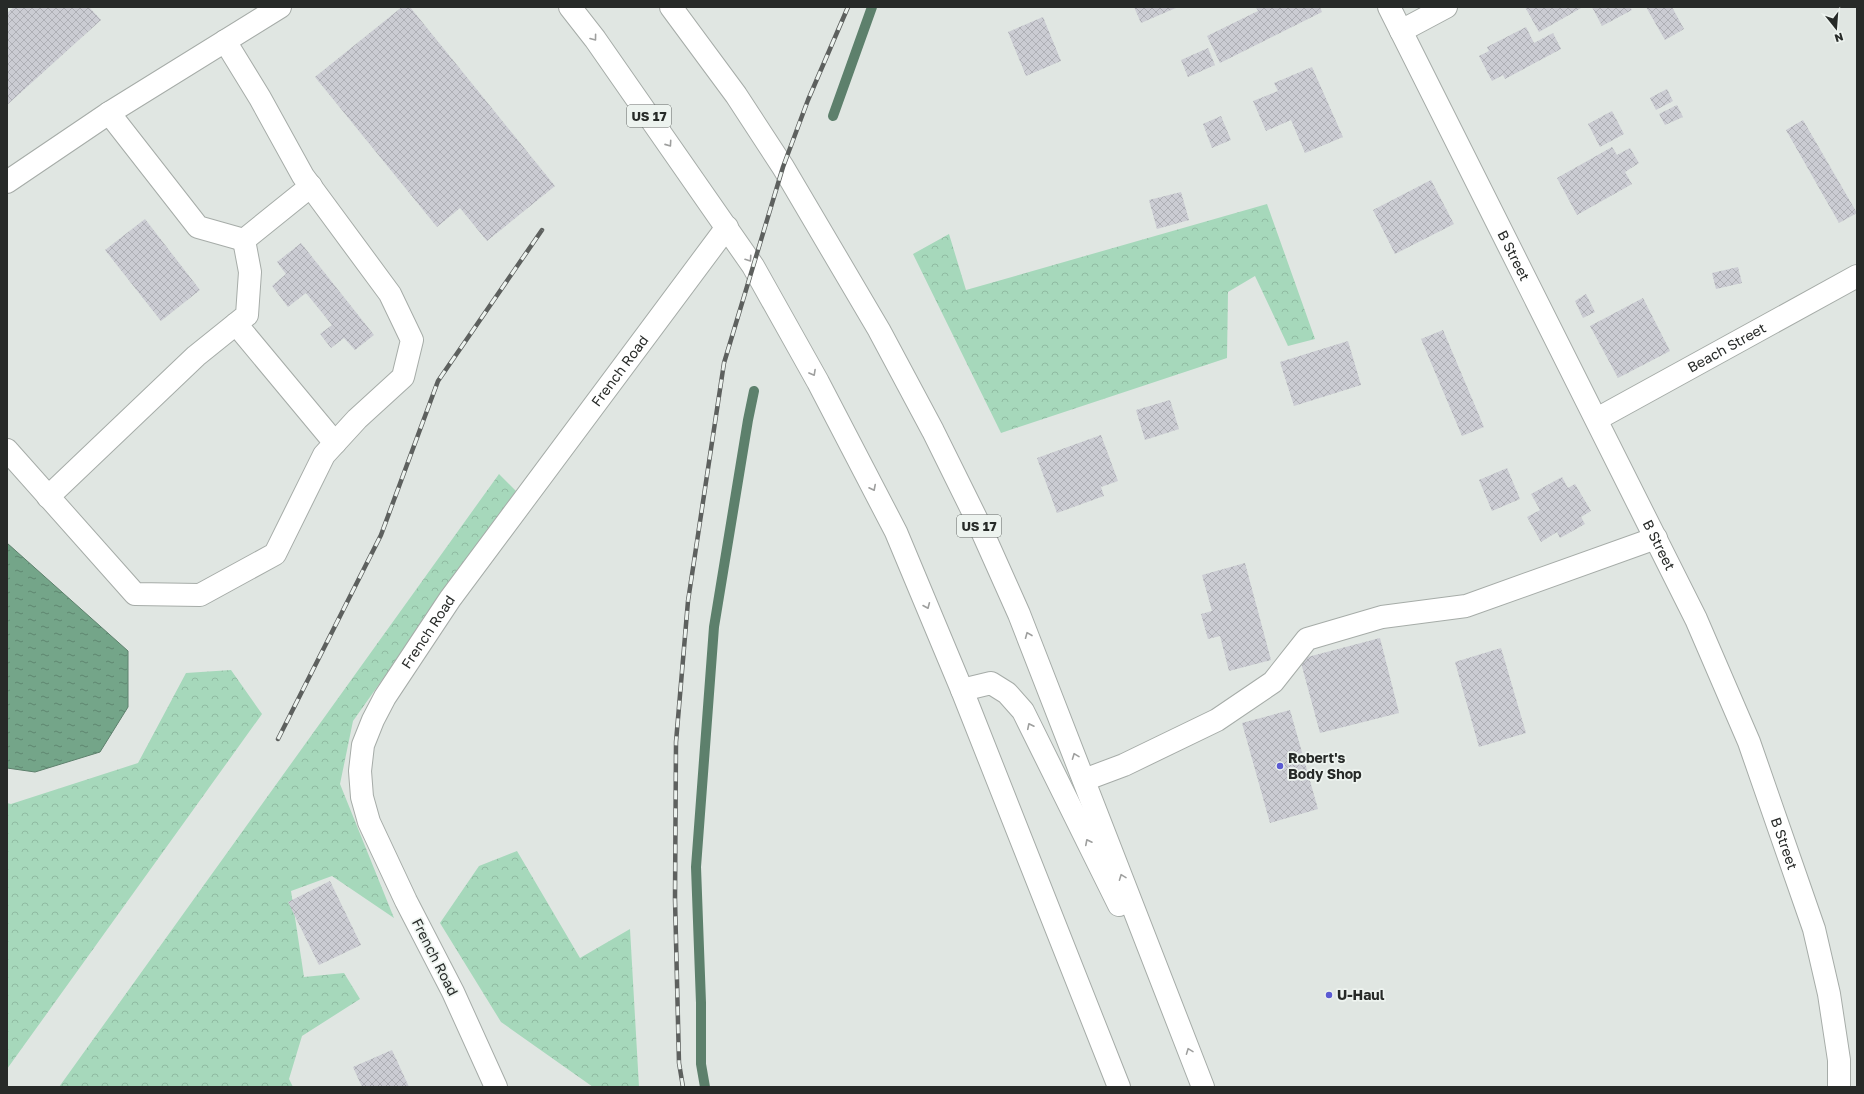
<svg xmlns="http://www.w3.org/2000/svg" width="1864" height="1094" font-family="'Golos Text',sans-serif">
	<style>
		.forest { fill: url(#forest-crowns) }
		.water { fill: url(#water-ripples); stroke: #5d806c }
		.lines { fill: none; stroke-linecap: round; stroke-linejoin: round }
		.stream { stroke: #5d806c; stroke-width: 10 }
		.building { fill: url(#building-cross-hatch) }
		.minor-casing { stroke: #a6aca8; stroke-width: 24 }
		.highway-casing { stroke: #a6aca8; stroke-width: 24 }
		.minor { stroke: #fff; stroke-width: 22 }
		.highway { stroke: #fff; stroke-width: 22 }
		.rail-casing { stroke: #5d605e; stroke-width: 4.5 }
		.rail { stroke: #edf3ef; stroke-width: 3; stroke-dasharray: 9; stroke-linecap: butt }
		.oneway { stroke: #9e9f9e }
		.poi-dot { fill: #5b5ad2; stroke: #edf3ef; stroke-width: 1.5 }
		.labels { text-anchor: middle; stroke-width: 3.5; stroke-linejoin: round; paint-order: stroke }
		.shield { fill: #edf3ef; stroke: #626664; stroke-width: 1 }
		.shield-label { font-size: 13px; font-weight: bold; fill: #272a28 }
		.street-label { font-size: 14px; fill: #272a28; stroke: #edf3ef }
		.poi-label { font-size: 14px; font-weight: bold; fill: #272a28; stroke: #edf3ef; text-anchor: start }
	</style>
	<defs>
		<pattern id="forest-crowns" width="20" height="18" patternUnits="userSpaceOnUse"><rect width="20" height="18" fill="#a6d8bb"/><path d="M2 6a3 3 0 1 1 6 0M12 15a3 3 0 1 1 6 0" fill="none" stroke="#8fbaa1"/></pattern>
		<pattern id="water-ripples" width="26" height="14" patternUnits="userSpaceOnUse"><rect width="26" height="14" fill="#74a589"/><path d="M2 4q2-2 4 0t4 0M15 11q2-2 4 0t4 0" fill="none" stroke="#5f8770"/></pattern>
		<pattern id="building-cross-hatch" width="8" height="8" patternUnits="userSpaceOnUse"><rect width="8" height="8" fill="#cbccd3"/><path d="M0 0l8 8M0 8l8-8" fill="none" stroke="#aeafb5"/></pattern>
	</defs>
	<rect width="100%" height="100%" fill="#e0e6e2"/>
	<g class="forest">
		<polygon points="1267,204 1315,339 1288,346 1255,276 1228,292 1227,358 1001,433 913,254 949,234 966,290"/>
		<polygon points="499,474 516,491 353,721 340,784 394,918 332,876 291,891 304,977 344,973 360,999 302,1036 289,1079 293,1087 59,1087"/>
		<polygon points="231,670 262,714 7,1069 7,803 11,804 138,763 186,673"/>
		<polygon points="517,851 580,958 630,929 639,1087 593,1087 501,1022 440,923 479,866"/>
	</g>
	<polygon class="water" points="7,543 128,651 128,707 100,752 35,772 7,768"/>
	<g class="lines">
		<g class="stream">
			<polyline points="833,116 872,7"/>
			<polyline points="705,1087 701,1064 701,1003 696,867 714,627 748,420 754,391"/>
		</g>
	</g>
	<g class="building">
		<polygon points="14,7 89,7 101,20 7,105 7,13"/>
		<polygon points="402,7 410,7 555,186 487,241 460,208 437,227 315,77"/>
		<polygon points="1134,7 1178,7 1141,23"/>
		<polygon points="1256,7 1320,7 1322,12 1220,63 1207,36 1258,11"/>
		<polygon points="1525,7 1583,7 1539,32"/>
		<polygon points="1592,7 1630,7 1632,10 1602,26"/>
		<polygon points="1646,7 1672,7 1684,29 1665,40"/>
		<polygon points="1043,17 1061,61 1026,76 1008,32"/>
		<polygon points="1526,27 1534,43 1553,33 1561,49 1505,79 1503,75 1492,81 1479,56 1489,51 1487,47"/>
		<polygon points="1208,48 1215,65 1188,77 1181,60"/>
		<polygon points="1312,67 1343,137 1305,153 1291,120 1266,131 1253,101 1278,91 1274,83"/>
		<polygon points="1667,89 1673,101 1656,110 1650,98"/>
		<polygon points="1677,105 1683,117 1665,125 1659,114"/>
		<polygon points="1612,111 1624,134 1600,147 1588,124"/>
		<polygon points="1221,116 1231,140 1212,148 1203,124"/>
		<polygon points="1803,120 1857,213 1839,223 1786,130"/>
		<polygon points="1612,147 1617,155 1630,148 1639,163 1625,172 1632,184 1577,215 1557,178"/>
		<polygon points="1431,180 1454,224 1395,254 1373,210"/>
		<polygon points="1181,192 1189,220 1157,229 1149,200"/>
		<polygon points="145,219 200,290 161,321 105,250"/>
		<polygon points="301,243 374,335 355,350 344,338 331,348 320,334 332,325 306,293 288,307 272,286 286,274 277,262"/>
		<polygon points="1738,267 1742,283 1716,289 1712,273"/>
		<polygon points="1586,294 1595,312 1583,318 1575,301"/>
		<polygon points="1643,298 1670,351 1618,378 1590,326"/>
		<polygon points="1443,330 1484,427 1462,436 1421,339"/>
		<polygon points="1348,341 1361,385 1294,406 1280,362"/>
		<polygon points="1170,400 1179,429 1145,440 1136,410"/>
		<polygon points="1101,435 1118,481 1101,487 1104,496 1057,513 1037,458"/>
		<polygon points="1507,468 1520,499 1492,511 1479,480"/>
		<polygon points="1562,477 1568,488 1575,484 1591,511 1581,517 1585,524 1560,538 1557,532 1541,542 1527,517 1540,510 1531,494"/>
		<polygon points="1245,563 1271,660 1229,671 1220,636 1208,639 1201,614 1212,611 1202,575"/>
		<polygon points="1380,638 1399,713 1320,733 1300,659"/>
		<polygon points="1501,648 1526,733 1479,747 1455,662"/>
		<polygon points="1290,710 1318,809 1270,823 1242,723"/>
		<polygon points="330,881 361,945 319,965 288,902"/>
		<polygon points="392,1050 409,1087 362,1087 353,1067"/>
	</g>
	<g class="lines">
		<g class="minor-casing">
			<g id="minor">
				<path id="s1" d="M1389 7 1696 619 1749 742 1814 929 1829 994 1839 1060V1087"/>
				<polyline points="1401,31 1446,7"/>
				<polyline points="109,113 198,227 244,240"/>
				<polyline points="7,182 109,113 280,7"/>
				<polyline points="236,324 335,443"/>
				<path id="s2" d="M1597 419 1857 276"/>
				<polyline points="7,450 135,594 200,595 275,554 324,455 357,419 403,377 412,340 390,294 303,176 260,98 225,41"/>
				<polyline points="48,497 196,356 247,315 250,272 244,240 311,186"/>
				<polyline points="1084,780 1124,765 1217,720 1273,682 1307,639 1382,617 1466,606 1656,538"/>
				<path id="s3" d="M496 1087 453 992 406 901 369 822 362 797 360 771 363 745 373 720 385 697 450 599 727 227"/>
			</g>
		</g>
		<g class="highway-casing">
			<g id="highway">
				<polyline points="570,7 595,39 753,266 818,382 896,532 962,690 1119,1087"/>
				<polyline points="671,7 736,95 783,167 879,330 933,431 977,520 1019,614 1203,1087"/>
				<polyline points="962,690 991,683 1007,693 1023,711 1119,905"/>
			</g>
		</g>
		<use href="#minor" class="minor"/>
		<use href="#highway" class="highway"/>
		<g class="rail-casing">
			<g id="rail">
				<polyline points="278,739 381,535 438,381 542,230"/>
				<polyline points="683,1087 679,1063 675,899 676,742 688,601 724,363 783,167 808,100 848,7"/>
			</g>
		</g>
		<use href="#rail" class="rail"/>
	</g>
	<defs><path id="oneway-chevron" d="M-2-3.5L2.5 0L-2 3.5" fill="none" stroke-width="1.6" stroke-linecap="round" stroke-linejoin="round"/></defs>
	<g class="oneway">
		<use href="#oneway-chevron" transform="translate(594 38) rotate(53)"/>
		<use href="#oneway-chevron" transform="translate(669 144) rotate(55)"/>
		<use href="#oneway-chevron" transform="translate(749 259) rotate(56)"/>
		<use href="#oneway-chevron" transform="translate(813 373) rotate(61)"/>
		<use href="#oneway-chevron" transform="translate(873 488) rotate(63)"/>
		<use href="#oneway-chevron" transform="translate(927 606) rotate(67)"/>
		<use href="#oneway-chevron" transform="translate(1028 635) rotate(-112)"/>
		<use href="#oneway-chevron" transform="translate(1030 726) rotate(-116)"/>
		<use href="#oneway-chevron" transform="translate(1075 756) rotate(-111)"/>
		<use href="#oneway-chevron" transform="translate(1088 842) rotate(-117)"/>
		<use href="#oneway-chevron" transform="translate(1122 877) rotate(-111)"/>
		<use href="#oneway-chevron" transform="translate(1189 1051) rotate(-111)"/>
	</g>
	<g class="poi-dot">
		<circle cx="1280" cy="766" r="4"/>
		<circle cx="1329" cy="995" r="4"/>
	</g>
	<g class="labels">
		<g class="shield">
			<rect x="627" y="105" width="44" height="22" rx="3"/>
			<rect x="957" y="515" width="44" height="22" rx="3"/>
		</g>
		<g class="shield-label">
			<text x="649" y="121">US 17</text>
			<text x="979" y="531">US 17</text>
		</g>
		<g class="street-label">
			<text dy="5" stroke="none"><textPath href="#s1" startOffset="278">B Street</textPath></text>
			<text dy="5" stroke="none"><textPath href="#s2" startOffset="148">Beach Street</textPath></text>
			<text dy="5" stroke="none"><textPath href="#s3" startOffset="827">French Road</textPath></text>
			<text dy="5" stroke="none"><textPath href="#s1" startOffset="602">B Street</textPath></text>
			<text dy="5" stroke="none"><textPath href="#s3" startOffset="503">French Road</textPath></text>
			<text dy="5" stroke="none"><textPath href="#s1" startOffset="926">B Street</textPath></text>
			<text transform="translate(435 957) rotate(63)" y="5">French Road</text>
		</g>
		<g class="poi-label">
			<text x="1288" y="763">Robert's<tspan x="1288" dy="16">Body Shop</tspan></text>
			<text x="1337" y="1000">U-Haul</text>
		</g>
	</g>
	<rect width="1864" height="1094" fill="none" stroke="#272a28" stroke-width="16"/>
	<g transform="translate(1836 28) rotate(163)" stroke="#edf3ef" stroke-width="3" paint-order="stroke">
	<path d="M0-3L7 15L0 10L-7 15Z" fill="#272a28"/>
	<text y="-6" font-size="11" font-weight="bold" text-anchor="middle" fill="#272a28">N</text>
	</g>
</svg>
